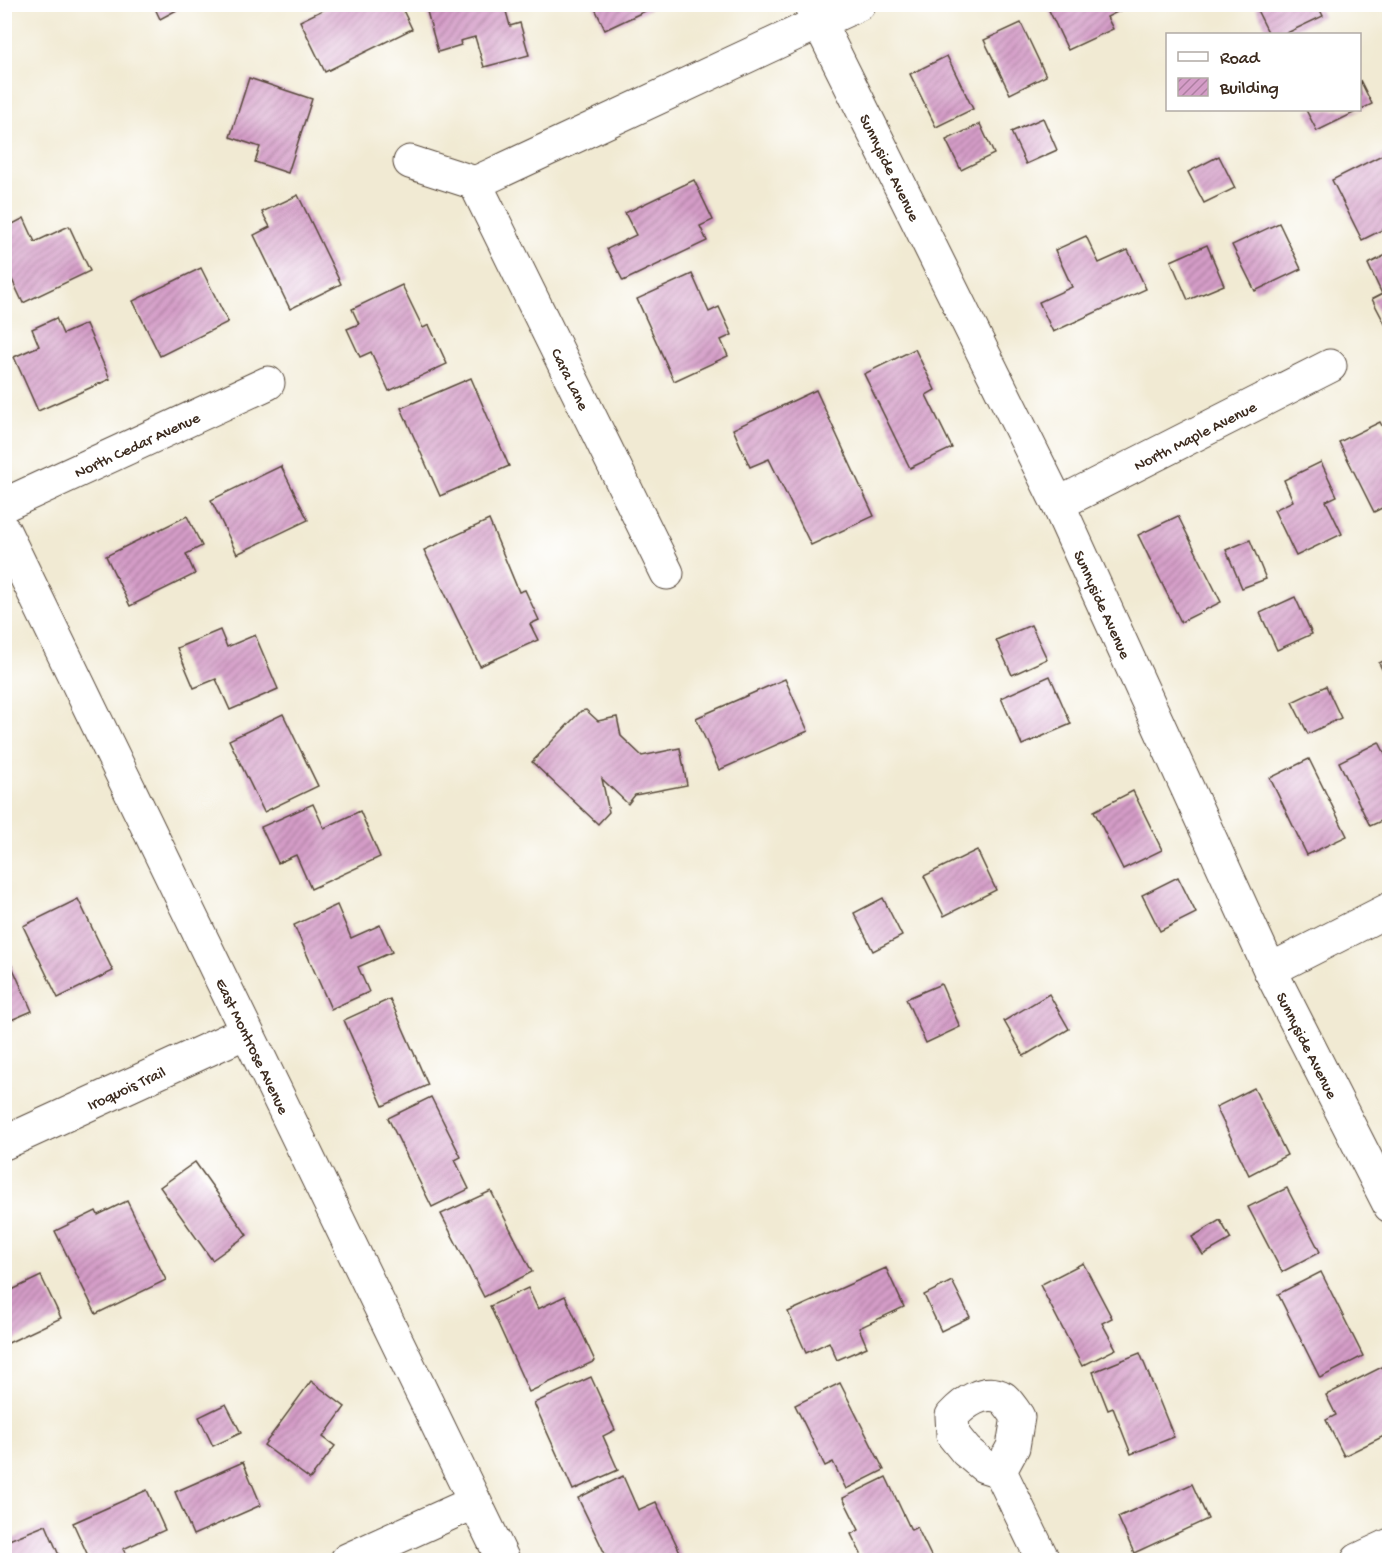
<svg xmlns="http://www.w3.org/2000/svg" width="1394" height="1565" font-family="'Gochi Hand',sans-serif">
	<style>
		.building { fill: url(#building-hatch) }
		.lines { fill: none; stroke-linecap: round; stroke-linejoin: round }
		.street-casing { stroke: #564739; stroke-width: 35 }
		.street { stroke: #fff; stroke-width: 33 }
		.labels { text-anchor: middle; stroke-width: 4.5; stroke-linejoin: round; paint-order: stroke }
		.street-label { font-size: 16px; fill: #3b2a1e; stroke: #fff }
	</style>
	<defs>
		<pattern id="building-hatch" width="6" height="6" patternUnits="userSpaceOnUse" patternTransform="scale(1.5)"><rect width="6" height="6" fill="#d49cc7"/><path d="M-1 1l2-2M0 6l6-6M5 7l2-2" fill="none" stroke="#ad7fa1"/></pattern>
	</defs>
	<rect width="100%" height="100%" fill="#fff"/>
	<filter id="ink" filterUnits="userSpaceOnUse"><feTurbulence type="fractalNoise" baseFrequency=".0167" numOctaves="2"/><feDisplacementMap in="SourceGraphic" scale="12" xChannelSelector="R" yChannelSelector="G"/><feConvolveMatrix kernelMatrix="1 2 1 2 8 2 1 2 1" color-interpolation-filters="sRGB"/></filter>
	<filter id="wash" filterUnits="userSpaceOnUse"><feTurbulence type="fractalNoise" baseFrequency=".008" numOctaves="4" result="noise"/><feDisplacementMap in="SourceGraphic" scale="24" xChannelSelector="R" yChannelSelector="G"/><feGaussianBlur stdDeviation="1.35" result="paint"/><feColorMatrix in="noise" values="0 0 0 0 0 0 0 0 0 0 0 0 0 0 0 0 0 1.4 0 .05"/><feComposite in="paint" operator="in"/></filter>
	<g filter="url(#wash)">
		<rect width="100%" height="100%" fill="#f1ead3"/>
		<g id="blocks">
			<g class="building">
				<polygon points="153,4 188,4 160,19"/>
				<polygon points="335,4 400,4 412,29 325,72 300,21"/>
				<polygon points="425,4 504,4 510,26 520,23 529,55 484,67 475,37 460,41 461,45 438,52"/>
				<polygon points="593,4 660,4 605,30"/>
				<polygon points="1046,4 1133,4 1107,17 1113,29 1068,50"/>
				<polygon points="1254,4 1317,4 1323,16 1285,34 1269,34"/>
				<polygon points="1021,23 1046,76 1010,94 984,40"/>
				<polygon points="947,56 973,109 936,127 910,74"/>
				<polygon points="249,78 312,99 288,173 255,162 260,147 230,137"/>
				<polygon points="1360,80 1372,104 1317,131 1306,110 1360,110"/>
				<polygon points="1043,118 1057,150 1026,164 1011,132"/>
				<polygon points="980,124 994,154 961,170 946,140"/>
				<polygon points="1390,151 1390,226 1362,240 1332,180"/>
				<polygon points="1219,156 1235,188 1204,203 1188,172"/>
				<polygon points="694,180 713,220 700,226 707,241 623,281 607,249 636,235 625,213"/>
				<polygon points="298,195 341,284 290,309 254,235 270,227 262,212"/>
				<polygon points="24,218 35,242 69,226 90,271 23,303 7,269 5,270 5,228"/>
				<polygon points="1279,223 1301,269 1255,291 1232,245"/>
				<polygon points="1086,236 1099,263 1128,250 1146,289 1053,332 1039,302 1072,287 1055,250"/>
				<polygon points="1207,245 1224,285 1188,300 1171,261"/>
				<polygon points="1390,253 1390,325 1386,326 1372,299 1382,294 1368,264"/>
				<polygon points="201,268 228,322 160,356 133,301"/>
				<polygon points="692,274 709,312 719,307 732,335 721,340 728,356 674,381 637,299"/>
				<polygon points="402,285 423,328 429,325 447,364 389,391 371,352 360,357 347,329 359,324 352,309"/>
				<polygon points="56,318 63,334 86,324 110,379 38,411 14,357 39,346 32,329"/>
				<polygon points="915,349 935,390 926,395 952,448 910,468 864,374"/>
				<polygon points="471,378 509,466 440,496 401,408"/>
				<polygon points="816,390 874,516 811,545 769,459 750,467 733,429"/>
				<polygon points="1380,422 1390,441 1390,504 1374,512 1339,442"/>
				<polygon points="1321,462 1337,496 1326,501 1342,534 1296,556 1274,510 1293,501 1284,480"/>
				<polygon points="281,466 308,520 237,554 211,500"/>
				<polygon points="187,516 202,546 186,554 195,574 130,606 106,556"/>
				<polygon points="1178,516 1221,602 1181,622 1138,535"/>
				<polygon points="489,520 519,592 525,590 539,620 530,624 538,640 480,666 424,550"/>
				<polygon points="1250,540 1266,579 1242,588 1226,550"/>
				<polygon points="1295,597 1312,634 1277,650 1260,613"/>
				<polygon points="1031,625 1047,659 1012,675 996,640"/>
				<polygon points="220,630 227,647 255,635 278,689 230,710 216,679 194,688 177,648"/>
				<polygon points="1390,658 1390,685 1379,663"/>
				<polygon points="1050,676 1071,724 1022,745 1001,698"/>
				<polygon points="785,679 808,731 719,770 696,718"/>
				<polygon points="1326,686 1341,718 1308,734 1292,702"/>
				<polygon points="586,710 598,721 617,717 621,736 642,756 680,748 687,785 635,795 628,804 602,779 609,812 598,824 532,762 581,711"/>
				<polygon points="283,714 318,786 264,812 229,740"/>
				<polygon points="1379,742 1390,764 1390,817 1370,826 1339,762"/>
				<polygon points="1309,759 1347,836 1307,855 1270,778"/>
				<polygon points="1133,791 1162,850 1123,869 1094,811"/>
				<polygon points="313,804 324,828 360,811 380,857 311,889 296,855 278,863 261,827"/>
				<polygon points="977,850 996,890 944,916 924,876"/>
				<polygon points="1178,877 1196,913 1160,931 1142,895"/>
				<polygon points="883,898 902,936 873,951 854,913"/>
				<polygon points="78,899 113,971 58,998 23,926"/>
				<polygon points="337,905 351,938 380,925 392,952 358,967 369,992 331,1009 294,925"/>
				<polygon points="10,962 32,1011 4,1023 4,964"/>
				<polygon points="941,984 960,1027 926,1043 906,999"/>
				<polygon points="1049,994 1069,1029 1024,1056 1004,1021"/>
				<polygon points="390,999 428,1085 383,1106 344,1020"/>
				<polygon points="1254,1088 1287,1155 1249,1175 1216,1107"/>
				<polygon points="431,1097 461,1157 455,1160 469,1189 432,1207 388,1118"/>
				<polygon points="195,1162 247,1235 212,1260 160,1187"/>
				<polygon points="1287,1188 1320,1252 1282,1272 1248,1207"/>
				<polygon points="491,1191 532,1272 484,1297 441,1214"/>
				<polygon points="127,1201 166,1280 96,1314 55,1231 96,1211 98,1215"/>
				<polygon points="1220,1220 1231,1239 1203,1255 1192,1237"/>
				<polygon points="1083,1263 1112,1318 1102,1323 1116,1349 1082,1366 1040,1285"/>
				<polygon points="886,1268 904,1307 859,1328 867,1347 837,1360 829,1342 806,1353 788,1312"/>
				<polygon points="1321,1272 1363,1356 1320,1378 1278,1294"/>
				<polygon points="41,1276 61,1318 4,1345 4,1286 8,1284 12,1290"/>
				<polygon points="952,1281 970,1317 941,1331 924,1295"/>
				<polygon points="528,1288 538,1309 565,1296 595,1361 529,1392 490,1306"/>
				<polygon points="1140,1353 1174,1437 1131,1454 1113,1408 1108,1410 1093,1372"/>
				<polygon points="1390,1363 1390,1433 1344,1456 1326,1420 1336,1415 1326,1395"/>
				<polygon points="591,1377 615,1430 603,1436 618,1470 573,1490 534,1403"/>
				<polygon points="311,1381 345,1407 323,1437 335,1446 310,1479 264,1445"/>
				<polygon points="840,1383 884,1470 846,1489 833,1462 825,1466 795,1405"/>
				<polygon points="226,1404 241,1433 213,1446 199,1417"/>
				<polygon points="243,1462 261,1505 193,1535 175,1492"/>
				<polygon points="623,1476 638,1510 656,1502 682,1556 672,1560 608,1560 578,1498"/>
				<polygon points="886,1477 911,1530 917,1527 933,1560 864,1560 851,1534 859,1530 843,1498"/>
				<polygon points="1192,1484 1208,1519 1134,1553 1118,1517"/>
				<polygon points="147,1490 165,1530 123,1549 129,1560 90,1560 73,1523"/>
				<polygon points="46,1525 61,1560 4,1560 4,1542"/>
			</g>
		</g>
	</g>
	<g filter="url(#ink)">
		<use href="#blocks" fill-opacity="0" stroke="#564739" stroke-width="1.5"/>
		<g class="lines">
			<g class="street-casing">
				<g id="street">
					<path id="s1" d="M810 4 1058 504 1270 970 1390 1206"/>
					<polyline points="410,162 475,183 859,4"/>
					<path id="s2" d="M475 183 667 573"/>
					<path id="s3" d="M1058 504 1330 366"/>
					<path id="s4" d="M4 505 268 383"/>
					<path id="s5" d="M4 531 503 1560"/>
					<polyline points="1270,970 1390,909"/>
					<path id="s6" d="M4 1143 246 1032"/>
					<path d="M1000 1471 1013 1447 1018 1417C1014 1411 1008 1402 1003 1398 984 1387 963 1404 952 1416L953 1435 966 1451 984 1466 1000 1471 1043 1560"/>
					<polyline points="347,1560 473,1503"/>
					<polyline points="1358,1560 1390,1545"/>
				</g>
			</g>
			<use href="#street" class="street"/>
		</g>
	</g>
	<g class="labels">
		<g class="street-label">
			<text dy="6" stroke="none"><textPath href="#s1" startOffset="182">Sunnyside Avenue</textPath></text>
			<text dy="6" stroke="none"><textPath href="#s2" startOffset="218">Cara Lane</textPath></text>
			<text dy="6" stroke="none"><textPath href="#s3" startOffset="153">North Maple Avenue</textPath></text>
			<text dy="6" stroke="none"><textPath href="#s4" startOffset="146">North Cedar Avenue</textPath></text>
			<text dy="6" stroke="none"><textPath href="#s1" startOffset="668">Sunnyside Avenue</textPath></text>
			<text dy="6" stroke="none"><textPath href="#s1" startOffset="1154">Sunnyside Avenue</textPath></text>
			<text dy="6" stroke="none"><textPath href="#s5" startOffset="572">East Montrose Avenue</textPath></text>
			<text dy="6" stroke="none"><textPath href="#s6" startOffset="134">Iroquois Trail</textPath></text>
		</g>
	</g>
	<rect width="1394" height="1565" fill="none" stroke="#fff" stroke-width="24"/>
	<rect x="1166" y="33" width="195" height="78" fill="#ffffff" stroke="#b1aaa5" stroke-width="1.5"/>
	<rect x="1178" y="52" width="30" height="9" fill="#ffffff" stroke="#b1aaa5" stroke-width="1.5"/>
	<text x="1220" y="63" font-size="18" fill="#3b2a1e">Road</text>
	<rect x="1178" y="78" width="30" height="18" fill="url(#building-hatch)" stroke="#b1aaa5" stroke-width="1.5"/>
	<text x="1220" y="93" font-size="18" fill="#3b2a1e">Building</text>
</svg>
